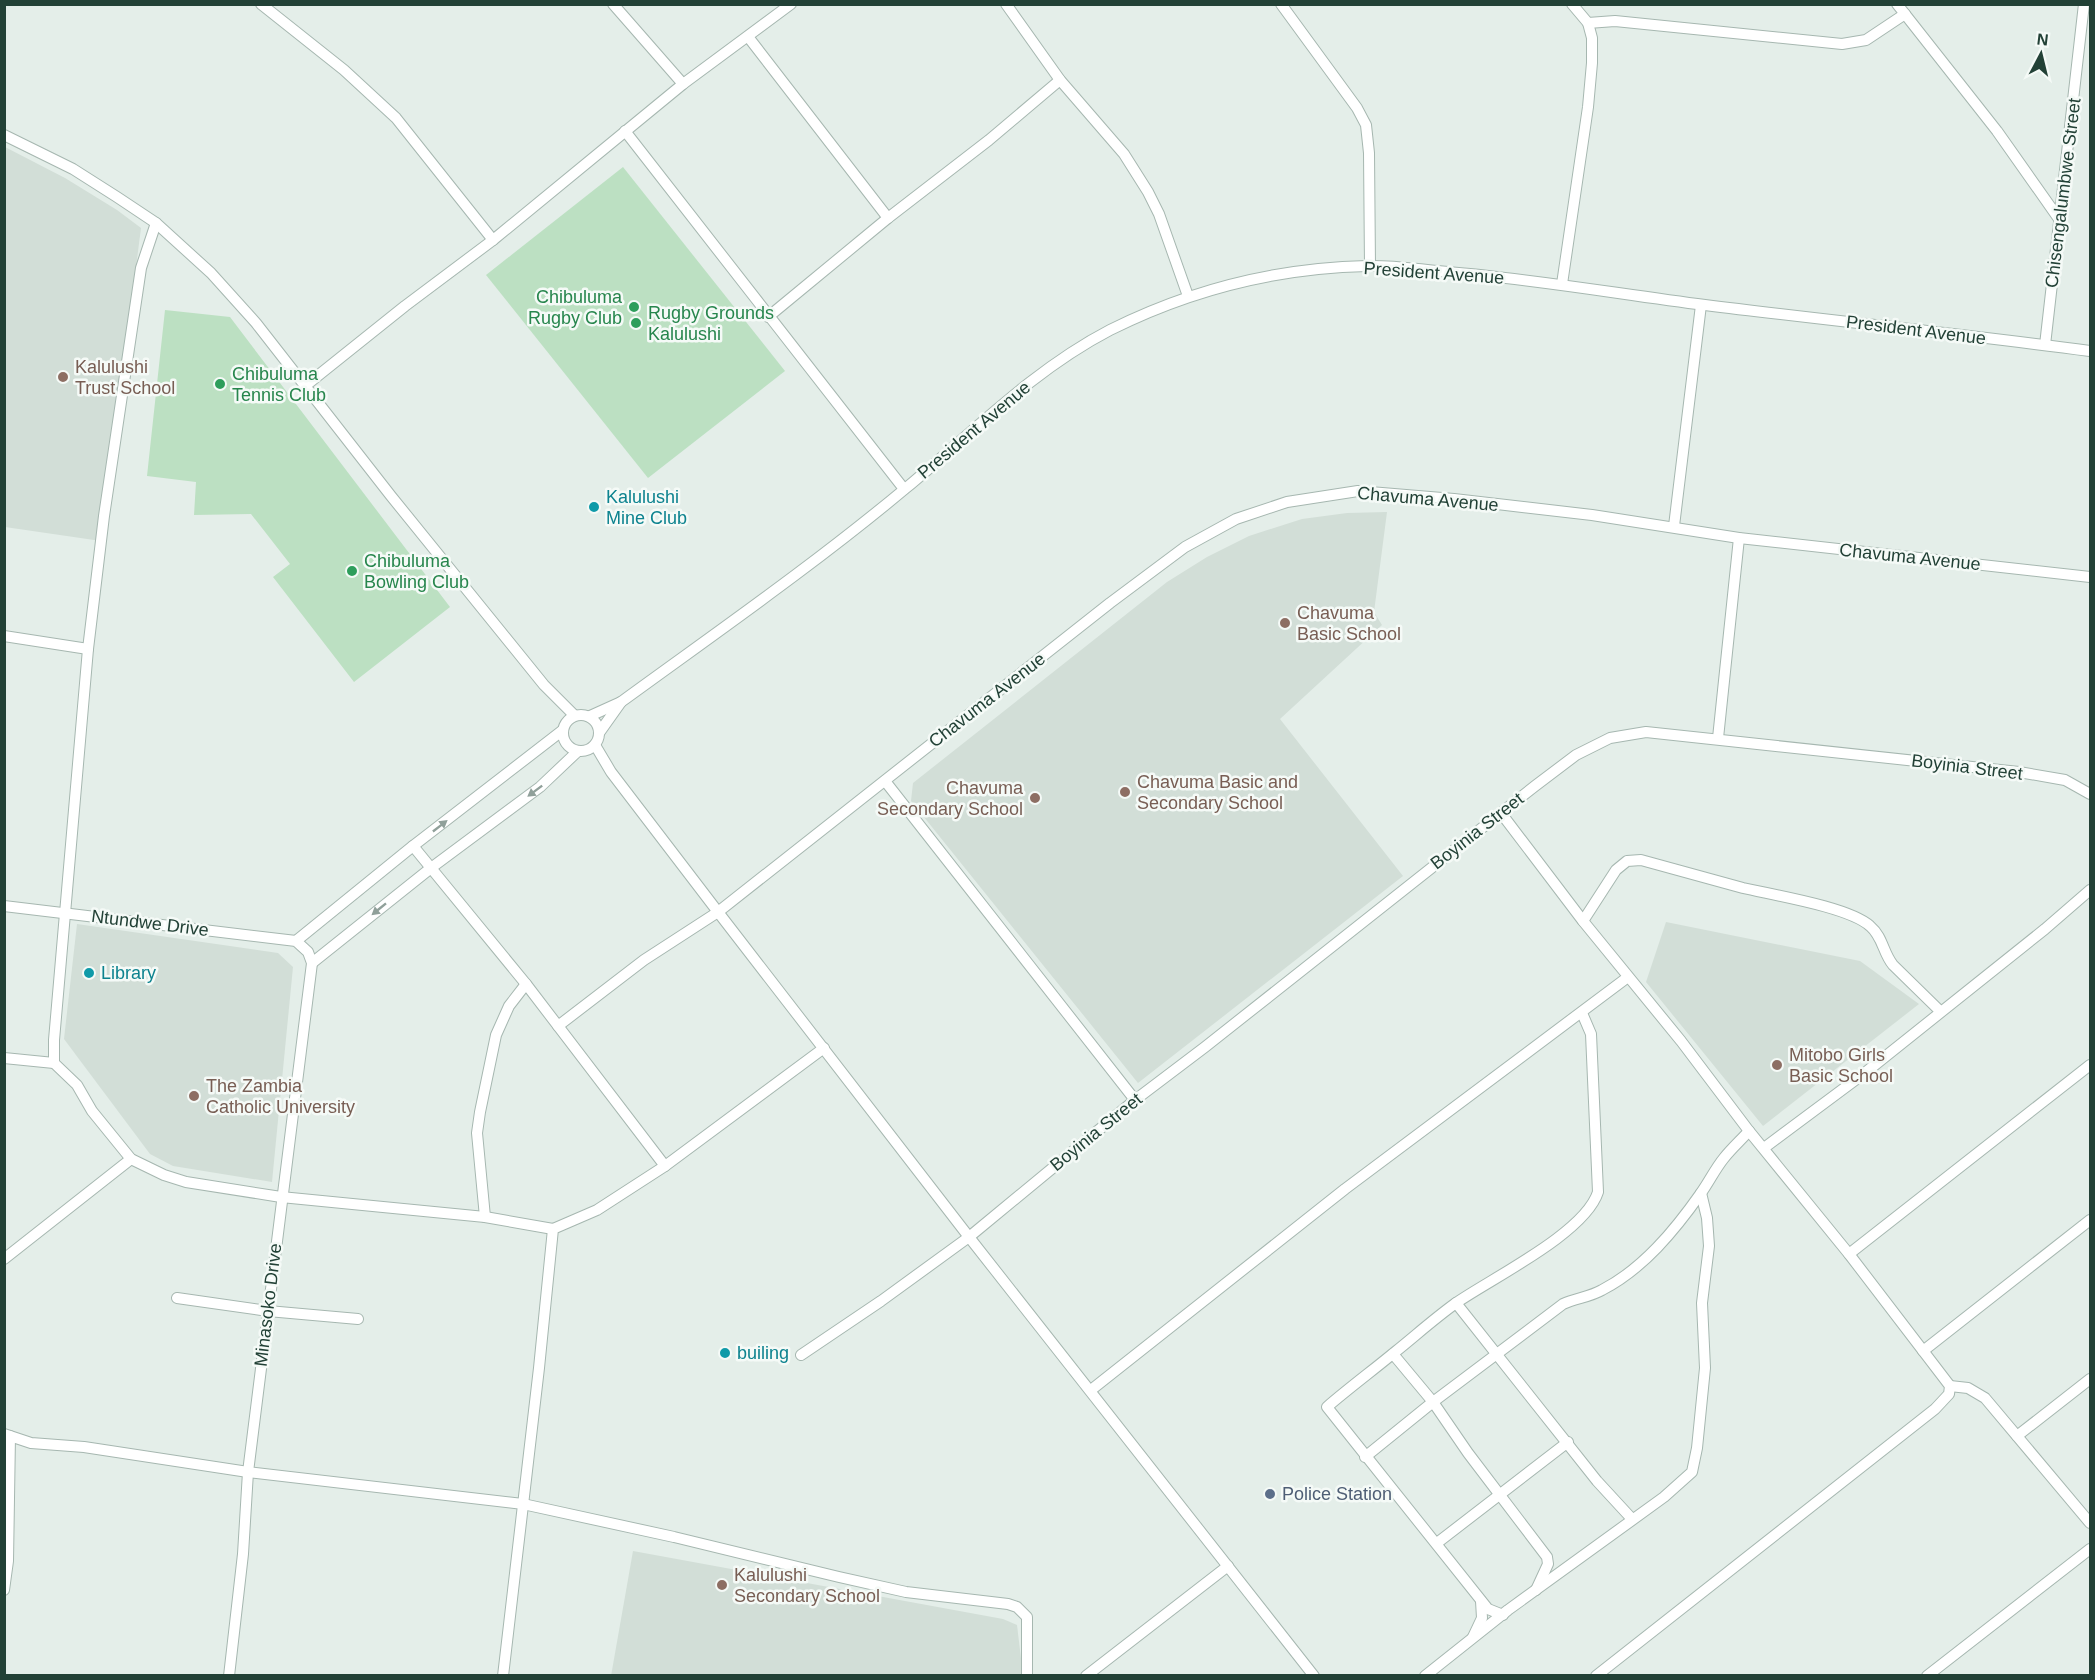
<svg xmlns="http://www.w3.org/2000/svg" width="2095" height="1680" font-family="Arial,sans-serif">
	<style>
		.built { fill: #d2ded7 }
		.grass { fill: #bce0c2 }
		.lines { fill: none; stroke-linecap: round; stroke-linejoin: round }
		.minor-casing { stroke: #a6b7b0; stroke-width: 12 }
		.minor { stroke: #fff; stroke-width: 10 }
		.oneway { fill: #90a09a }
		.leisure-dot { fill: #2e9e5b; stroke: #f5faf7; stroke-width: 2 }
		.education-dot { fill: #8d6e63; stroke: #f5faf7; stroke-width: 2 }
		.culture-dot { fill: #0f9aa8; stroke: #f5faf7; stroke-width: 2 }
		.service-dot { fill: #5c6f8a; stroke: #f5faf7; stroke-width: 2 }
		.labels { text-anchor: middle; stroke-width: 5; stroke-linejoin: round; paint-order: stroke }
		.street-label { font-size: 18px; fill: #224136; stroke: #f5faf7 }
		.leisure-label { font-size: 18px; fill: #27864d; stroke: #f5faf7; text-anchor: start }
		.education-label { font-size: 18px; fill: #785e54; stroke: #f5faf7; text-anchor: start }
		.culture-label { font-size: 18px; fill: #0d838f; stroke: #f5faf7; text-anchor: start }
		.service-label { font-size: 18px; fill: #4e5e75; stroke: #f5faf7; text-anchor: start }
	</style>
	<rect width="100%" height="100%" fill="#e4eee9"/>
	<g class="built">
		<polygon points="5,147 65,178 117,210 141,228 101,541 5,527"/>
		<polygon points="1387,512 1374,612 1382,625 1280,719 1403,876 1138,1083 911,801 913,783 1167,582 1207,557 1249,536 1302,519 1347,513"/>
		<polygon points="1666,922 1860,961 1919,1004 1763,1126 1646,982"/>
		<polygon points="77,924 278,953 293,967 272,1182 173,1166 150,1154 64,1039"/>
		<polygon points="633,1551 1003,1619 1017,1625 1023,1675 611,1676"/>
	</g>
	<g class="grass">
		<polygon points="623,167 785,371 648,478 486,275"/>
		<polygon points="165,310 230,317 450,607 354,682 273,577 290,564 251,514 194,515 196,482 147,476"/>
	</g>
	<g class="lines">
		<g class="minor-casing">
			<g id="minor">
				<polyline points="261,4 344,70 396,118 493,240"/>
				<polyline points="613,4 683,84"/>
				<polyline points="1006,4 1060,80 1124,154 1148,192 1159,214 1188,296"/>
				<polyline points="1281,4 1357,108 1366,125 1369,153 1370,266"/>
				<polyline points="1897,4 1997,131 2059,219"/>
				<polyline points="1588,23 1615,21 1842,44 1866,40 1905,14"/>
				<polyline points="749,38 888,218"/>
				<polyline points="625,131 904,489"/>
				<polyline points="4,135 73,169 117,197 156,223 211,273 256,323 391,496 544,685 574,715"/>
				<polyline points="156,223 141,268 104,516 88,649 54,1040 54,1063 77,1085 92,1111 131,1159 164,1175 186,1182 281,1197 485,1217 553,1229"/>
				<polyline points="1562,284 1588,107 1592,63 1592,38 1588,23 1572,4"/>
				<polyline points="768,317 888,218 989,140 1060,80"/>
				<polyline points="2045,345 2084,4"/>
				<polyline points="305,386 405,306 493,240 683,84 791,4"/>
				<polyline points="1674,526 1701,305"/>
				<polyline points="4,636 88,649"/>
				<circle cx="581" cy="733" r="18"/>
				<path d="M590 716 621 702C717 632 815 564 906 488 972 433 1033 370 1110 330 1190 290 1277 268 1367 266 1394 265 1421 270 1448 272 1534 279 1619 294 1705 305 1833 321 1962 334 2090 351"/>
				<polyline points="599,733 621,702"/>
				<polyline points="1718,738 1739,538"/>
				<polyline points="595,745 611,772 718,912 969,1237 1314,1676"/>
				<polyline points="885,781 1135,1100"/>
				<polyline points="1501,813 1583,921 1681,1041 1749,1131 1849,1254 1950,1386 1949,1394 1935,1409 1596,1676"/>
				<polyline points="413,846 526,984 665,1166"/>
				<polyline points="4,906 296,941 308,952 312,963 248,1472 243,1554 229,1676"/>
				<path d="M1583 921 1616 870 1627 861 1641 860C1675 869 1709 879 1743 888 1773 895 1849 907 1870 926 1883 937 1883 953 1893 965L1940 1011"/>
				<polyline points="296,941 413,846 563,730"/>
				<polyline points="312,963 431,868 540,787 578,751"/>
				<polyline points="558,1026 644,960 718,912 1110,603 1185,547 1236,519 1287,502 1358,491 1454,499 1592,515 1739,538 2090,577"/>
				<polyline points="4,1058 54,1063"/>
				<polyline points="1764,1148 1866,1072 2045,929 2090,890"/>
				<polyline points="485,1217 477,1133 480,1112 496,1035 509,1006 526,984"/>
				<polyline points="1849,1254 2090,1065"/>
				<polyline points="4,1259 131,1159"/>
				<polyline points="177,1298 268,1311 358,1319"/>
				<polyline points="1456,1303 1597,1481 1632,1519"/>
				<polyline points="1923,1351 2090,1220"/>
				<polyline points="1393,1354 1433,1402 1468,1453 1547,1557 1548,1564 1536,1590"/>
				<polyline points="801,1355 881,1301 969,1237 1135,1100 1205,1047 1535,786 1576,755 1610,738 1646,732 2019,772 2065,780 2090,794"/>
				<polyline points="1950,1386 1968,1388 1985,1398 2090,1523"/>
				<polyline points="1091,1390 1345,1189 1628,977"/>
				<polyline points="4,1434 31,1443 84,1447 248,1472 523,1504 674,1537 839,1577 906,1592 1008,1604 1017,1607 1027,1617 1027,1676"/>
				<polyline points="2017,1436 2090,1379"/>
				<path d="M1365 1457 1433 1402 1563 1304C1576 1298 1590 1297 1602 1290 1643 1269 1675 1230 1701 1193 1709 1182 1715 1169 1724 1158 1732 1148 1741 1140 1749 1131"/>
				<polyline points="1437,1543 1568,1442"/>
				<polyline points="4,1590 8,1561 10,1436"/>
				<path d="M1503 1615 1488 1609 1327 1407C1349 1388 1372 1371 1395 1352 1415 1336 1435 1318 1456 1303 1492 1278 1585 1233 1598 1192L1591 1034 1582 1013"/>
				<polyline points="1473,1637 1482,1618 1481,1601"/>
				<polyline points="503,1676 539,1368 553,1229 597,1210 665,1166 824,1048"/>
				<polyline points="1086,1676 1228,1566"/>
				<polyline points="1425,1676 1508,1610 1664,1497 1692,1472 1697,1448 1705,1368 1702,1303 1709,1246 1707,1218 1701,1193"/>
				<polyline points="1927,1676 2090,1549"/>
			</g>
		</g>
		<use href="#minor" class="minor"/>
	</g>
	<defs><path id="oneway-solid" d="M-6-.8H1V-3.2L6.5 0L1 3.2V.8H-6Z" transform="scale(1.5)"/></defs>
	<g class="oneway">
		<use href="#oneway-solid" transform="translate(535 791) rotate(143)"/>
		<use href="#oneway-solid" transform="translate(440 826) rotate(-38)"/>
		<use href="#oneway-solid" transform="translate(379 909) rotate(141)"/>
	</g>
	<g class="leisure-dot">
		<circle cx="634" cy="307" r="6"/>
		<circle cx="636" cy="323" r="6"/>
		<circle cx="220" cy="384" r="6"/>
		<circle cx="352" cy="571" r="6"/>
	</g>
	<g class="education-dot">
		<circle cx="63" cy="377" r="6"/>
		<circle cx="1285" cy="623" r="6"/>
		<circle cx="1125" cy="792" r="6"/>
		<circle cx="1035" cy="798" r="6"/>
		<circle cx="1777" cy="1065" r="6"/>
		<circle cx="194" cy="1096" r="6"/>
		<circle cx="722" cy="1585" r="6"/>
	</g>
	<g class="culture-dot">
		<circle cx="594" cy="507" r="6"/>
		<circle cx="89" cy="973" r="6"/>
		<circle cx="725" cy="1353" r="6"/>
	</g>
	<circle class="service-dot" cx="1270" cy="1494" r="6"/>
	<g class="labels">
		<g class="street-label">
			<text transform="translate(2063 193) rotate(-83)" y="6">Chisengalumbwe Street</text>
			<text transform="translate(1434 273) rotate(4)" y="6">President Avenue</text>
			<text transform="translate(1916 330) rotate(7)" y="6">President Avenue</text>
			<text transform="translate(974 430) rotate(-40)" y="6">President Avenue</text>
			<text transform="translate(1428 499) rotate(5)" y="6">Chavuma Avenue</text>
			<text transform="translate(1910 557) rotate(6)" y="6">Chavuma Avenue</text>
			<text transform="translate(987 700) rotate(-38)" y="6">Chavuma Avenue</text>
			<text transform="translate(1967 767) rotate(7)" y="6">Boyinia Street</text>
			<text transform="translate(1477 831) rotate(-38)" y="6">Boyinia Street</text>
			<text transform="translate(150 923) rotate(7)" y="6">Ntundwe Drive</text>
			<text transform="translate(1096 1132) rotate(-39)" y="6">Boyinia Street</text>
			<text transform="translate(268 1305) rotate(-83)" y="6">Minasoko Drive</text>
		</g>
		<g class="leisure-label">
			<text x="622" y="303" text-anchor="end">Chibuluma<tspan x="622" dy="21">Rugby Club</tspan></text>
			<text x="648" y="319">Rugby Grounds<tspan x="648" dy="21">Kalulushi</tspan></text>
			<text x="232" y="380">Chibuluma<tspan x="232" dy="21">Tennis Club</tspan></text>
			<text x="364" y="567">Chibuluma<tspan x="364" dy="21">Bowling Club</tspan></text>
		</g>
		<g class="education-label">
			<text x="75" y="373">Kalulushi<tspan x="75" dy="21">Trust School</tspan></text>
			<text x="1297" y="619">Chavuma<tspan x="1297" dy="21">Basic School</tspan></text>
			<text x="1137" y="788">Chavuma Basic and<tspan x="1137" dy="21">Secondary School</tspan></text>
			<text x="1023" y="794" text-anchor="end">Chavuma<tspan x="1023" dy="21">Secondary School</tspan></text>
			<text x="1789" y="1061">Mitobo Girls<tspan x="1789" dy="21">Basic School</tspan></text>
			<text x="206" y="1092">The Zambia<tspan x="206" dy="21">Catholic University</tspan></text>
			<text x="734" y="1581">Kalulushi<tspan x="734" dy="21">Secondary School</tspan></text>
		</g>
		<g class="culture-label">
			<text x="606" y="503">Kalulushi<tspan x="606" dy="21">Mine Club</tspan></text>
			<text x="101" y="979">Library</text>
			<text x="737" y="1359">builing</text>
		</g>
		<g class="service-label">
			<text x="1282" y="1500">Police Station</text>
		</g>
	</g>
	<rect width="2095" height="1680" fill="none" stroke="#224136" stroke-width="12"/>
	<g transform="translate(2041 54) rotate(7)" stroke="#f5faf7" stroke-width="4.5" paint-order="stroke">
	<path d="M0-4.5L10 22L0 15L-10 22Z" fill="#224136"/>
	<text y="-9" font-size="16" font-weight="bold" text-anchor="middle" fill="#224136">N</text>
	</g>
</svg>
